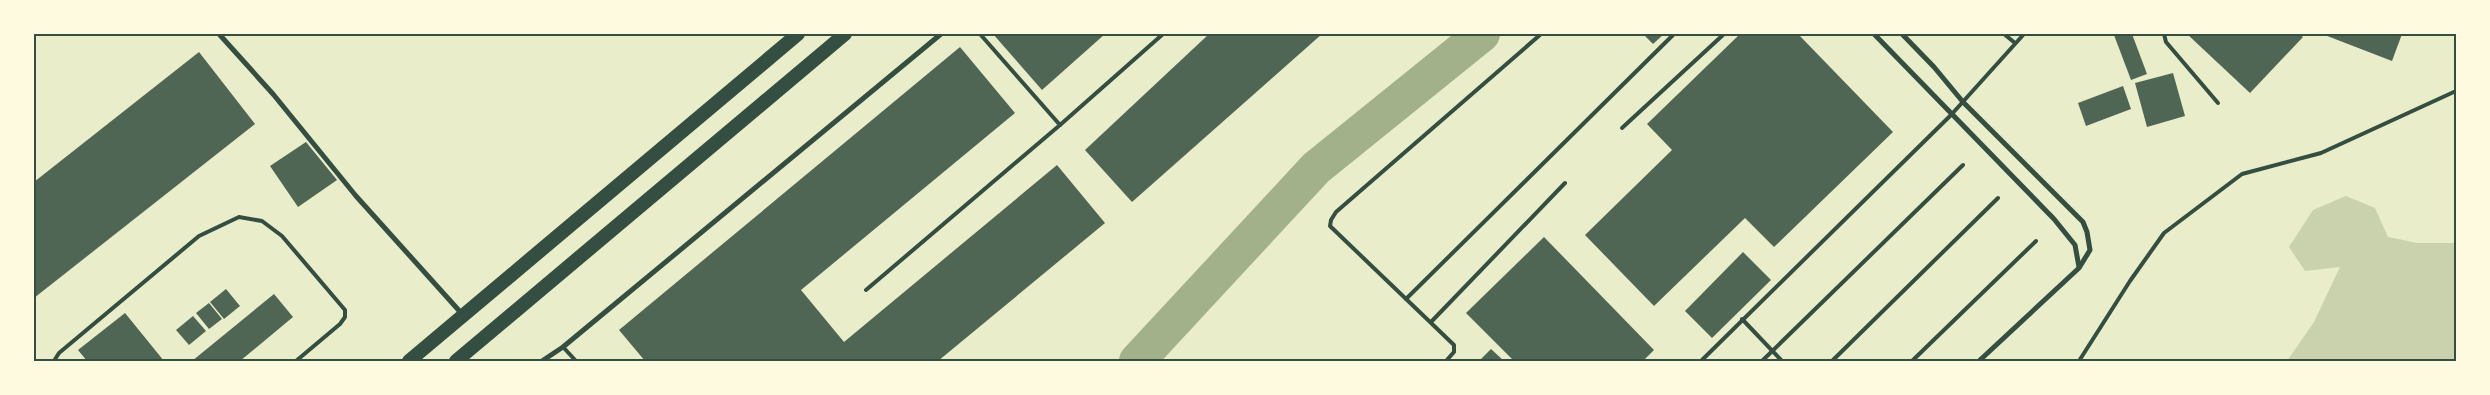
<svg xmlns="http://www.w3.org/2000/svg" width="2490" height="395" font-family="'Varela Round',sans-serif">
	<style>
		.green { fill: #cad2ad }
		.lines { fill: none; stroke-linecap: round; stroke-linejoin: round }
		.river { stroke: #a3b18a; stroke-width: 36 }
		.building { fill: #4f6655 }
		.service { stroke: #344e41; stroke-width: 4 }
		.minor { stroke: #344e41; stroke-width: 5 }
		.trunk { stroke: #344e41; stroke-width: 14 }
		.neatline { fill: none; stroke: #344e41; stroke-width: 2 }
	</style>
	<rect width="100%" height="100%" fill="#e9edc9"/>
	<polygon class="green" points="2346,196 2375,208 2388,237 2417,243 2456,243 2456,361 2287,361 2314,322 2340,267 2305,271 2289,247 2313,210"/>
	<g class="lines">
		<polyline class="river" points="1137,361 1316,168 1482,34"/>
	</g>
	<g class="building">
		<polygon points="993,34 1105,34 1042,90"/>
		<polygon points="1209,34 1322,34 1132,202 1085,150"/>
		<polygon points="1643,34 1664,34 1653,44"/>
		<polygon points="1740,34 1798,34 1893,132 1774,247 1745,218 1654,306 1585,235 1672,150 1647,124"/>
		<polygon points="2116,34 2132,34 2147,74 2131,80 2114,35"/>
		<polygon points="2187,34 2299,34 2303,37 2250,93"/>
		<polygon points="2322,34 2402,34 2392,61"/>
		<polygon points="960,47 1015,113 801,290 844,342 1057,165 1105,223 938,361 645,361 619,330"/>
		<polygon points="199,52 255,124 34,298 34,182"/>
		<polygon points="2173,73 2185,116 2147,127 2135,83"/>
		<polygon points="2123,86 2131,109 2086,126 2078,103"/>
		<polygon points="306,142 337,180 298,207 270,166"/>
		<polygon points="1544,237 1654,350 1643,361 1514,361 1466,313"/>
		<polygon points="1743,252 1771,280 1712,338 1685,311"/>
		<polygon points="226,289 240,306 224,319 210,302"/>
		<polygon points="274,294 293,317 240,361 192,361"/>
		<polygon points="209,303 222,319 209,329 196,313"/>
		<polygon points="125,313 164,361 87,361 78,350"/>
		<polygon points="193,316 206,331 189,345 176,330"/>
		<polygon points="1491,349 1504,361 1479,361"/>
	</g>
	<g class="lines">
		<g class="service">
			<polyline points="2004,34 2015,43"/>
			<polyline points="2164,34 2166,42 2218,103"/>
			<polyline points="1060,125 1163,34"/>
			<polyline points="1622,128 1724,34"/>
			<polyline points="866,290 1060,125 980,34"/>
			<polyline points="1406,299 1674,34"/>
			<polyline points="1742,319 1782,361"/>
			<polyline points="1431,322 1565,183"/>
			<polyline points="563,347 576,361"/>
			<polyline points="54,361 59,353 199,236 239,217 262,221 282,236 345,310 345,317 340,324 296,361"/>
			<polyline points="1446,361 1454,352 1454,345 1330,226 1331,220 1336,212 1541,34"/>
			<polyline points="1701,361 1951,115 2024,34"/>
			<polyline points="1762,361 1963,165"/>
			<polyline points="1832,361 1998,198"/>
			<polyline points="1912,361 2036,241"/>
			<polyline points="2079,361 2130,281 2164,233 2242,174 2321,153 2456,91"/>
		</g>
		<g class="minor">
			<polyline points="219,34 273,94 356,196 463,315"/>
			<polyline points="1874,34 2054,219 2075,245 2079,267"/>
			<polyline points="1902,34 1934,67 1963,102 2083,222 2087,232 2090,250 2079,268 1979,361"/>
			<polyline points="542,361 563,347 941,34"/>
		</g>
		<g class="trunk">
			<polyline points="409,361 798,34"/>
			<polyline points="456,361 845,34"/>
		</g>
	</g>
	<rect width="2490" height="395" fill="none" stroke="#fefae0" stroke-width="70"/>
	<rect x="35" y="35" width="2420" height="325" class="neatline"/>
</svg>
